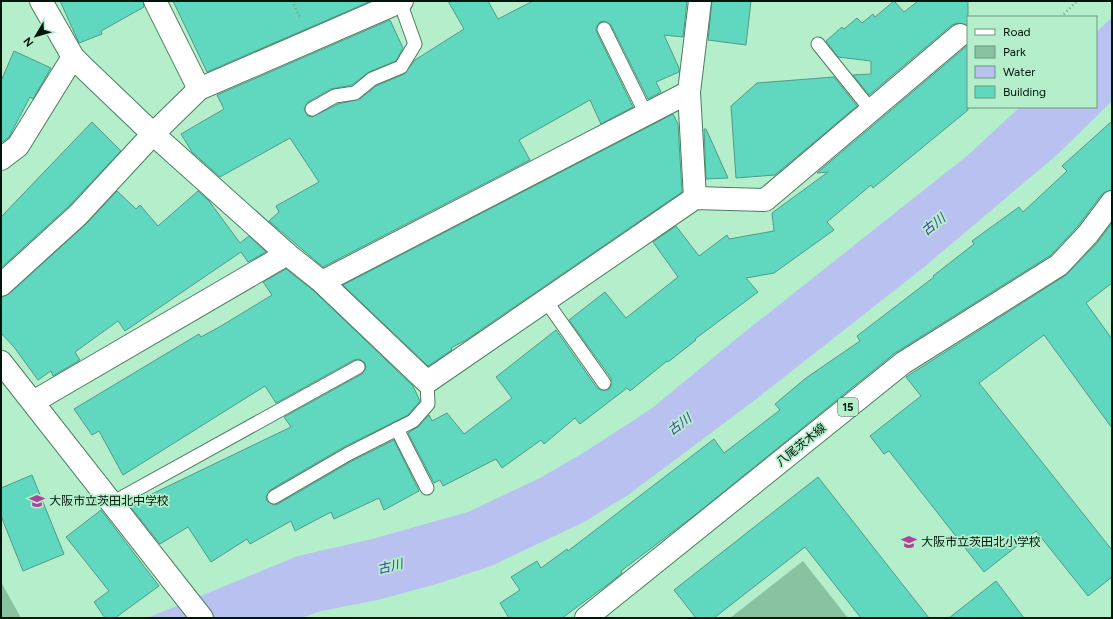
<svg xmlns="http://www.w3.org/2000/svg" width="1113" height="619" font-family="Figtree,'Noto Sans JP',sans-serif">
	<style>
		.green { fill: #89c2a0 }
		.water { fill: #b9c1f1 }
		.building { fill: #60d8bf; stroke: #529989 }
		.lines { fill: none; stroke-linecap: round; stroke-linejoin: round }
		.service-casing { stroke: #497f60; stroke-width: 15 }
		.minor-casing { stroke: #497f60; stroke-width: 24 }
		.primary-casing { stroke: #497f60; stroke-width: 24 }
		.path { stroke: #75a186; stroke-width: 2.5; stroke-dasharray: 1 3; stroke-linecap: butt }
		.service { stroke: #fff; stroke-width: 13 }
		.minor { stroke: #fff; stroke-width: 22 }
		.primary { stroke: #fff; stroke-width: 22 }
		.labels { text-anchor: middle; stroke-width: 3.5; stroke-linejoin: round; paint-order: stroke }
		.shield { fill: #b5eecb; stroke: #375744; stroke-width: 1 }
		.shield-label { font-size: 11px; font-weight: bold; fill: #01160a }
		.street-label { font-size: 12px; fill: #01160a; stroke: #b5eecb }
		.poi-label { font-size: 12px; fill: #01160a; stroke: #b5eecb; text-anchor: start }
		.water-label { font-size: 13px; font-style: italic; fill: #3d3f9a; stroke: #b5eecb }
	</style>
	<rect width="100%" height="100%" fill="#b5eecb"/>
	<g class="green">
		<polygon points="803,561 848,618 730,618"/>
		<polygon points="1,582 21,618 1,618"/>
	</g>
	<polygon class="water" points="1112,17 1112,101 1058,154 923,268 755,400 628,495 584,522 491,566 440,583 378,600 321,611 301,618 147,618 298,556 372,539 468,512 540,478 583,453 651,409 736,339 968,155 1020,107 1096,107 1096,33"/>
	<g class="building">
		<polygon points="60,1 143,1 144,7 101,31 102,34 79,43"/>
		<polygon points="173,1 371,1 207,72"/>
		<polygon points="448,1 488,1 498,19 533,1 687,1 683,37 664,35 679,68 679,72 656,82 661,92 648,99 611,25 605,21 600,22 596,28 597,33 633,107 601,124 590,100 519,140 530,160 323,267 269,221 279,212 276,206 319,182 290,138 220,177 192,152 181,134 224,109 217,95 390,20 403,48 396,61 369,72 352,85 331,89 308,102 304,109 308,116 312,117 338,104 360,99 376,86 404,74 415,60 464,29"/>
		<polygon points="712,1 751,1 746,45 708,40"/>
		<polygon points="894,1 904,12 918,1 968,1 968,26 958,23 952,25 869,95 853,75 871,74 871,61 838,57 826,41 842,27 844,29 857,18 862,23 873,14 875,17"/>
		<polygon points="968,45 968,110 873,188 871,185 827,222 834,230 774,273 746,278 758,292 695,339 696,340 668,362 667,361 630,391 627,388 580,424 575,418 544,444 541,440 502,468 496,459 443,486 440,480 434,483 408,433 419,426 429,415 432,421 447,413 464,434 512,398 496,377 556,330 597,388 601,390 608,390 611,386 611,378 569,320 605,292 626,318 678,277 653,242 676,226 699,256 727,235 729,239 774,231 772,213 828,172 817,173"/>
		<polygon points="14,51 51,68 33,99 30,97 9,137 1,143 1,81"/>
		<polygon points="834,77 857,106 775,175 736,178 731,106 757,83"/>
		<polygon points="673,114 678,124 682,192 466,340 451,348 452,350 428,366 343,285"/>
		<polygon points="1112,121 1112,190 1102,194 1078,226 1051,255 895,353 695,515 621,571 622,573 607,585 562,618 509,618 500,603 520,590 511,577 537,561 541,568 567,549 568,551 714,439 724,453 780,410 775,404 806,378 860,341 857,336 934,277 933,276 974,244 972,241 1019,207 1023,212 1067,171 1062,166"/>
		<polygon points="92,122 121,151 69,206 1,268 1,217"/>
		<polygon points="704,129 706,129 728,178 706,179"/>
		<polygon points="117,191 136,209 140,205 158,226 198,191 209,201 240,243 249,236 266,252 248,262 241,252 125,331 118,321 75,352 80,360 53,376 51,371 38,380 14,347 1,333 1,297 9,294 86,224"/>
		<polygon points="1112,223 1112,283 1086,303 1112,339 1112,428 1044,335 979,383 1112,550 1112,577 1088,596 1036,531 984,572 889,451 884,454 870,436 921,396 906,377 1066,275 1097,243"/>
		<polygon points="286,269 314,291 413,386 420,401 408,415 344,447 270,490 266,497 267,501 274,505 278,504 352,461 394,440 419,491 384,510 379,498 334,519 331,512 295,531 291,521 250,544 247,539 211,562 188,527 160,544 129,505 291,427 284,417 362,374 366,368 365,363 359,359 354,360 276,403 265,386 123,475 99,431 92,435 74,409 199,334 201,337 221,326 272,295 263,282"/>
		<polygon points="32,475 64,554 23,571 1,516 1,488"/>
		<polygon points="818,477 929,618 861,618 805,547 714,618 696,618 674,590"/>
		<polygon points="101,510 159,586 115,618 105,618 94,602 109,591 66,537"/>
		<polygon points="996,581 1024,618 949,618"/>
	</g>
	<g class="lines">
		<g class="service-casing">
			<g id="service">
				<polyline points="604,29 646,114"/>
				<polyline points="818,44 871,110"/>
				<polyline points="312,109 335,96 355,93 372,79 401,67 415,44 400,2"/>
				<polyline points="546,301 604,383"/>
				<polyline points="397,429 427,488"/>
				<polyline points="274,497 348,454 413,421 428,404 427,382"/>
				<polyline points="112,503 358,367"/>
			</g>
		</g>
		<g class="minor-casing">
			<g id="minor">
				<polyline points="41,1 73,57 85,69 153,134 287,254 322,282 427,382 695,198 765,200 960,35"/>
				<polyline points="155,1 199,89"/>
				<polyline points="689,92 695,198"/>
				<polyline points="1,159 18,146 73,57"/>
				<polyline points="322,282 689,92 700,1"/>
				<polyline points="1,285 78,215 153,134 199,89 402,1"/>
				<polyline points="1,362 202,618"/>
				<polyline points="33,402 287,254"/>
			</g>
		</g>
		<g class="primary-casing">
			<polyline id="primary" points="586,618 903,363 1059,265 1088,234 1112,202"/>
		</g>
		<g class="path">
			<polyline points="292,1 300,17"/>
			<polyline points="1061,17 1077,1"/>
		</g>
		<use href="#service" class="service"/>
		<use href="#minor" class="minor"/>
		<use href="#primary" class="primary"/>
	</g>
	<defs>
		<g id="school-bare" transform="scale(1.2)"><path d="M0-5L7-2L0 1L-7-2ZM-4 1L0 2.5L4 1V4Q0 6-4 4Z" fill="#b3409a" stroke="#b5eecb" stroke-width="2.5" paint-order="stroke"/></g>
	</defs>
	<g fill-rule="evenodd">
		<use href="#school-bare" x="37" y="501"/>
		<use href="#school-bare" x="909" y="542"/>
	</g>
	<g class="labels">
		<rect class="shield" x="838" y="398" width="20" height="18" rx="3"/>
		<g class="shield-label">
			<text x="848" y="411">15</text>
		</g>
		<g class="street-label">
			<text transform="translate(801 445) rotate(-39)" y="4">八尾茨木線</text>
		</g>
		<g class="poi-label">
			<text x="49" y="505">大阪市立茨田北中学校</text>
			<text x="921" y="546">大阪市立茨田北小学校</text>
		</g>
		<g class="water-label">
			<text transform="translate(933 224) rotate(-39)" y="5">古川</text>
			<text transform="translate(679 424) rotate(-37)" y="5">古川</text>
			<text transform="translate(390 566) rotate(-13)" y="5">古川</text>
		</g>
	</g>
	<rect width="1113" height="619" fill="none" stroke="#01160a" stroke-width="4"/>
	<rect x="967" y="16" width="130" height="92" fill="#b5eecb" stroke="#6d987e"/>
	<rect x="975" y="29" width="20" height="6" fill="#ffffff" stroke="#6d987e"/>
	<text x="1003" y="36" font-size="12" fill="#01160a">Road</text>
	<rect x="975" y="46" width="20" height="12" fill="#89c2a0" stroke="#6d987e"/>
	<text x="1003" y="56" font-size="12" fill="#01160a">Park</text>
	<rect x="975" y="66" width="20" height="12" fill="#b9c1f1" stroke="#6d987e"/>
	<text x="1003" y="76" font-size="12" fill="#01160a">Water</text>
	<rect x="975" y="86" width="20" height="12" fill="#60d8bf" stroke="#6d987e"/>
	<text x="1003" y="96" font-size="12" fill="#01160a">Building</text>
	<g transform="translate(36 36) rotate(232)" stroke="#b5eecb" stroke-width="3" paint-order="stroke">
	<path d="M0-3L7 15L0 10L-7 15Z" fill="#01160a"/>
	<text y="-6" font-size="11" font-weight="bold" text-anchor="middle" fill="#01160a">N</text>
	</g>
</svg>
